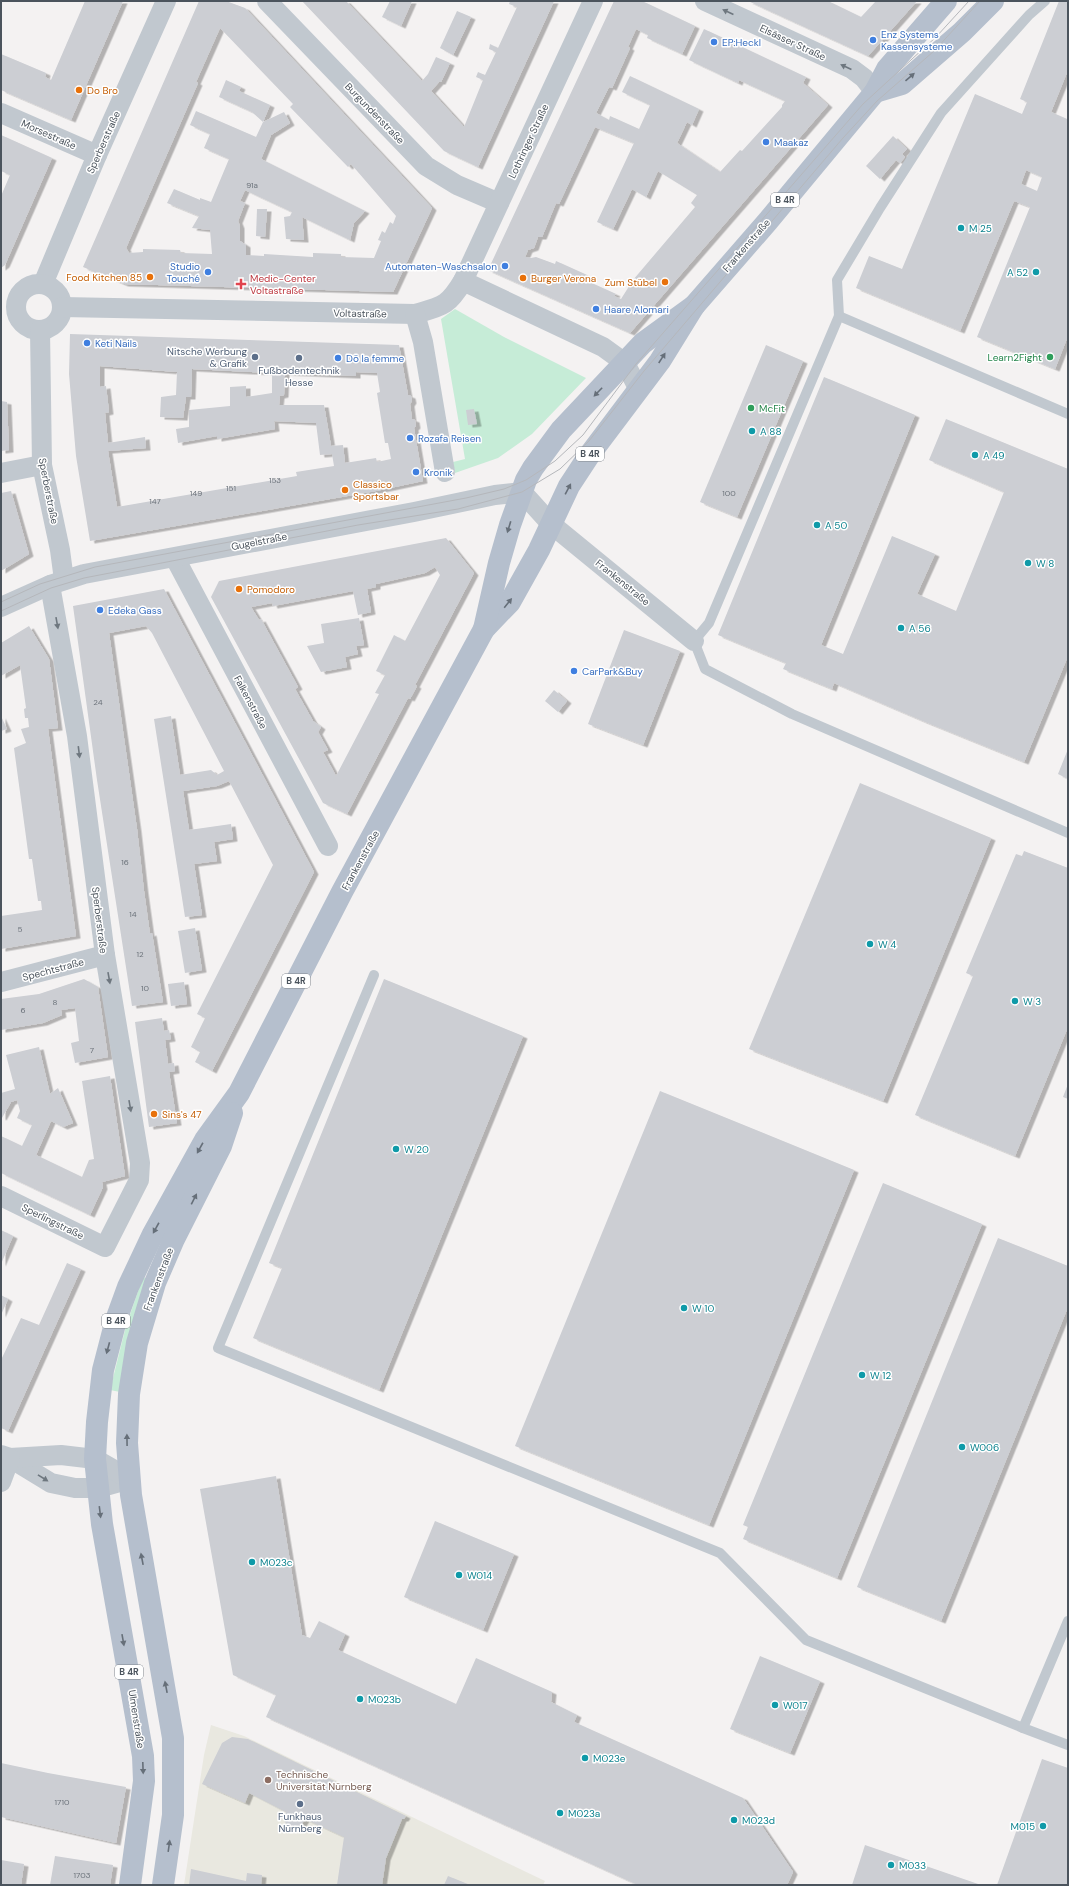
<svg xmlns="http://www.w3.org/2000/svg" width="1069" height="1886" font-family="'DM Sans',sans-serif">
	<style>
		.commercial { fill: #e9e8e0 }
		.green { fill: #c6ecd7 }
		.building { fill: #ccced3; fill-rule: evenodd; filter: url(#shadow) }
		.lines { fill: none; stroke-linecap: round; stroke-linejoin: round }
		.lane { stroke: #c1c8cf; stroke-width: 10 }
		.street { stroke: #c1c8cf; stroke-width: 20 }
		.primary { stroke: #b5bfcd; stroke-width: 22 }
		.tram { stroke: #b5b7bb; stroke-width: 1 }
		.oneway { fill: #6e777f }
		.oneway2 { fill: #666f79 }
		.shop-dot { fill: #3f7fe0; stroke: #fff; stroke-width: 1.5 }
		.food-dot { fill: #e8710a; stroke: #fff; stroke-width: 1.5 }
		.culture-dot { fill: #0f9aa8; stroke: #fff; stroke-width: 1.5 }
		.health-dot { fill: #e0444e; stroke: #fff; stroke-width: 1.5 }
		.service-dot { fill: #5c6f8a; stroke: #fff; stroke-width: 1.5 }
		.leisure-dot { fill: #2e9e5b; stroke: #fff; stroke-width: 1.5 }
		.education-dot { fill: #8d6e63; stroke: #fff; stroke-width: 1.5 }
		.labels { text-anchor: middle; stroke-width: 3; stroke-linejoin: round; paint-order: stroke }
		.number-label { font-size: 8px; fill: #6b727a }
		.shield { fill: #fff; stroke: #81878e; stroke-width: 1 }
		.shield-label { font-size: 9px; font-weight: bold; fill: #4b545d }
		.shop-label { font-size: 10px; fill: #366cbe; stroke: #fff; text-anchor: start }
		.street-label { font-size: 10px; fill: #4b545d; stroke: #fff }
		.food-label { font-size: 10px; fill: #c56008; stroke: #fff; text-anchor: start }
		.culture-label { font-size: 10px; fill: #0d838f; stroke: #fff; text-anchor: start }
		.health-label { font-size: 10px; fill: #be3a42; stroke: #fff; text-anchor: start }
		.service-label { font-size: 10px; fill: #4e5e75; stroke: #fff }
		.leisure-label { font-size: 10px; fill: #27864d; stroke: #fff; text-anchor: end }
		.education-label { font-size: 10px; fill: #785e54; stroke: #fff; text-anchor: start }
	</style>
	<defs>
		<filter id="shadow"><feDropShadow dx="4.5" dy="2.5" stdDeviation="0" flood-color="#0004"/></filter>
	</defs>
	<rect width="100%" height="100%" fill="#f4f2f2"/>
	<polygon class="commercial" points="211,1725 244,1736 545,1881 543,1885 184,1885 204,1755"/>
	<g class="green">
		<polygon points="455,309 504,337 586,378 532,434 498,458 455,473 453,462 465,459 441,319"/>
		<polygon points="143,1277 147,1279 120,1392 110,1390 126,1326"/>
	</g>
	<g class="building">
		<polygon points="85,1 123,1 71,120 1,90 1,54 46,73 45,77 51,80"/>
		<path d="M199 1H226L245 8 432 208 393 292 124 284 83 267ZM220 28 293 104 290 107 348 167 351 164 396 216 393 224 390 222 385 233 382 231 378 240 381 241 374 258 341 257V254L313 253V257L264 254V256L246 255V245L240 241V226L238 221 245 203 240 201 245 190 292 212 290 216 284 217 286 239 304 240 302 217 350 240 354 223 365 211 261 159 271 135 290 123 284 112 263 122 256 137 196 111 190 125 210 134 204 148 229 159 211 202 200 198V200L174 189 167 203 199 216 192 228 210 230 212 254 181 253 180 250 143 249V252L129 253 126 248 198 83 196 82Z"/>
		<polygon points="302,1 346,1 422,81 428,74 436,57 450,63 441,82 439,82 431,91 464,127 483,80 476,77 478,72 485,75 496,52 489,49 490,44 498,48 517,7 509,4 510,1 519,2 519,1 554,1 478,167 444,151"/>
		<polygon points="390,1 412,1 401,26 382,17"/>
		<path d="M614 1H642L695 26 682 54 647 38 648 35 636 29 628 47 630 48 612 88 609 87 596 113 609 120 610 116 639 129 650 105 622 92 630 76 699 109 692 125 687 122 677 143 720 172 740 150 742 151 782 107V105L785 101 739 80 738 83 689 60 704 29 806 77 803 83 828 105 630 333 488 270ZM595 127 634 143 597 222 613 229 632 189 646 197 658 171 697 195 691 203 695 207 633 280 621 299 614 296 616 294 585 280 587 275 556 261 555 264 536 257 531 258 525 257 528 250 534 248 538 237H542L556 203 559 204Z"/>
		<polygon points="748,1 828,1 861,17 876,1 917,1 868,56"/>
		<path d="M1059 1H1068V70L1051 112 1067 119 1068 116V336L1055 369 977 337 1030 207 1014 201 960 331 856 288 869 256 902 269 975 94 1022 114 1027 102 1020 99ZM1026 170 1042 177 1037 191 1021 184Z"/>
		<polygon points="457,11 471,17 453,55 440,48"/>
		<polygon points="226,80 241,87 239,91 270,105 263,122 252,112 219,97"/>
		<polygon points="1,135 52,158 5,265 1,268 1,196 10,175 1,171"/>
		<polygon points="893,136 907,149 902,154 905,157 900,163 896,160 880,179 866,166"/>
		<polygon points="257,209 267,209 265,237 256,236"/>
		<path d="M70 334 399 345 408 395 411 396 412 401 410 404 412 419 415 420 416 426 414 428 423 481 376 491 90 541 76 456 69 374ZM100 366 177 372 176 395 161 397 160 417 183 418 186 397H191L192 369 272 373V393L246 397V386L230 387V406L189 410V427L176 429 178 443 217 436V439L275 429 274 421 316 423 320 455 332 454 334 466 296 472 297 476 117 507 108 451 146 448 145 437 108 443 105 413 109 412 106 386 100 387ZM356 372 377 373 380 392 377 393 385 443H388L391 459 377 462 376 458 345 463 343 445 331 446 324 405H279L280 396 284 395 285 373 356 376Z"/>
		<polygon points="766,345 803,361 737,517 700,502"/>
		<polygon points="824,377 915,415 821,645 843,654 892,536 935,554 917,594 956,611 1004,492 929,460 946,419 1068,469 1068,656 1024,762 923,721 834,683 832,689 783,669 786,663 718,635"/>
		<polygon points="1,401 7,402 9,450 1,451"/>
		<polygon points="474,409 477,424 468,425 466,410"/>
		<polygon points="11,491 29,554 1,571 1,493"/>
		<path d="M446 538 474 573 415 685 417 686 410 699 408 698 347 814 323 803 211 597 219 581ZM435 567 440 575 405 641 394 635 376 671 385 675 375 693 379 694 336 776 323 752 328 750 318 732 321 727 313 721 295 689 298 687 261 619 259 620 251 607 272 603 273 606 353 591 358 615 371 612 367 589 376 587V584L425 573Z"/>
		<polygon points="164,589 314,872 212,1071 195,1062 200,1052 191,1047 205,1018 197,1014 273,865 229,781 217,786 183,791 189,830 231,824 233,839 214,842 217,861 194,864 202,915 185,917 154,719 171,716 180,775 211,770 217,775 224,771 152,633 146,626 109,633 137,829 144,891 150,934 152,933 163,1002 132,1006 97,780 73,606"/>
		<polygon points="359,618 364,645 356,646 358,654 345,657 347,667 321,672 307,646 324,643 321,624"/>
		<polygon points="29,626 49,659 58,728 48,729 76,936 1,949 1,916 42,910 41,901 38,901 32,859 29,859 14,748 26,743 21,729 29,727 28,718 25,718 24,709 26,708 20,665 1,676 1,643"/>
		<polygon points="624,630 680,651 643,745 588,724"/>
		<polygon points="554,690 567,701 558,712 545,701"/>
		<polygon points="1,716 7,729 1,731"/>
		<polygon points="1068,749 1068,779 1058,774"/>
		<polygon points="860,783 991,838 883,1101 749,1049"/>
		<polygon points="1024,851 1068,868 1068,1027 1015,1156 915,1115 973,976 966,973 1016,854 1022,856"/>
		<polygon points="195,928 202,970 185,973 178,931"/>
		<polygon points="84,979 98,987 108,1057 75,1063 71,1043 79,1041 75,1008 61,1010 62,1015 43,1023 1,1030 1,999 39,994"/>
		<polygon points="384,979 523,1036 379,1390 253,1338 282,1268 269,1263"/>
		<polygon points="184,982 187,1004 171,1006 168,984"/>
		<polygon points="162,1018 164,1031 169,1030 171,1039 165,1040 168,1064 174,1063 175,1071 169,1072 177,1123 149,1127 135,1022"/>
		<polygon points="39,1047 50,1094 58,1088 73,1123 63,1127 51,1121 36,1155 82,1177 89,1160 94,1159 82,1081 110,1076 125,1176 102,1182 103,1187 90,1215 1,1173 1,1136 22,1146 32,1125 17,1118 20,1111 17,1100 11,1102 2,1118 1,1117 1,1093 15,1089 6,1055"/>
		<polygon points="1068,1084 1068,1099 1063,1097"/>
		<polygon points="660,1091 854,1170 709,1525 515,1446"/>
		<polygon points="883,1183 982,1224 837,1578 743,1539 748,1527 743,1525"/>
		<polygon points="1,1230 13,1236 1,1264"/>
		<polygon points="998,1238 1068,1266 1068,1307 941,1621 857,1587"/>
		<polygon points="67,1263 81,1269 8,1431 1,1428 1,1360 21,1318 39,1325"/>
		<polygon points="1,1295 8,1299 1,1315"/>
		<polygon points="276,1476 302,1635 310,1638 319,1621 345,1634 338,1650 456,1704 476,1658 552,1692 551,1702 577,1715 574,1722 743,1798 793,1872 787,1885 638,1885 266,1717 276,1695 233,1675 200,1489"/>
		<polygon points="435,1521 514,1554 483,1630 404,1597"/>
		<polygon points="760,1656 820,1681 790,1753 730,1729"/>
		<polygon points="232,1737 248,1739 406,1816 404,1819 402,1819 386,1858 382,1885 337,1885 344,1837 305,1819 300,1827 296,1828 286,1824 284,1819 286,1812 249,1793 245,1803 202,1784 222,1743"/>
		<polygon points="1042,1759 1068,1768 1068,1885 997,1885"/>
		<polygon points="1,1763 48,1773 126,1787 116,1843 1,1817"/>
		<polygon points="865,1845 981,1885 852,1885"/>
		<polygon points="55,1856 113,1865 110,1885 50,1885"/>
		<polygon points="1,1860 24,1864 21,1885 1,1885"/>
		<polygon points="191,1869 246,1881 247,1873 262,1875 261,1885 189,1885"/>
		<polygon points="448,1876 470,1885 444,1885"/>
	</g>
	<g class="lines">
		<g class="lane">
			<polyline points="839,316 837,280 880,208 941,113 1029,15 1045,1"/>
			<polyline points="1068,414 839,316 709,623 694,641 705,669 792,714 1068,833"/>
			<polyline points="374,975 218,1348 720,1553 806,1640 1023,1728"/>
			<polyline points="1068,1621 1023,1728 1068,1745"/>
		</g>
		<g class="street">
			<polyline points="267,1 426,166 457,185 499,203"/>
			<polyline points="705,1 852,69 864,78 875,92"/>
			<polyline points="1,113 97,155"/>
			<polyline points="463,281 593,1"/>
			<polyline points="43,284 97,155 166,1"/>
			<circle cx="39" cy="307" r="23"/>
			<path d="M62 307 415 314C443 306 448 306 463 281L603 347 625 363 638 388"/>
			<polyline points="415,314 423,342 445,472"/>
			<polyline points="40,330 42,465 60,550 64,580"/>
			<polyline points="1,473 42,465"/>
			<polyline points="175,558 328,846"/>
			<polyline points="1,607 50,585 84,574 414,512 495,495 522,492 551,524 694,641"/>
			<polyline points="1,982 105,955"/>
			<polyline points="1,1196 105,1247 139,1180 140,1163 105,955 77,736 50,585"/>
			<polyline points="1,1455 10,1458 51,1483 75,1488 98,1488 130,1479"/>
			<polyline points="10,1458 61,1455 95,1459 130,1479"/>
			<polyline points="1,1482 10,1458"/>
		</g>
		<g class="primary">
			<polyline points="875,92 902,84 962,32 993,1"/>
			<polyline points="484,629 510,602 539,550 569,486 590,454 660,361 694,306 768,221 875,92 887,69 946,1"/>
			<polyline points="130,1885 144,1781 143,1756 102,1524 95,1459 97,1422 103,1370 116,1320 128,1287 153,1234 205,1140 239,1093 342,892 484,629 499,563 510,525 526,480 533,468 561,430 643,343 694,306"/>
			<polyline points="163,1885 173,1815 173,1738 131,1495 127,1443 129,1394 137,1343 155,1283 174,1239 221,1146 232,1113"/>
		</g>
		<g class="tram">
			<polyline points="1,602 40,584 95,567 466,498 504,489 526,480 555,461 583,435 636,364 863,104 936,37 969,1"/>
			<polyline points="1,611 51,588 84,578 358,525 458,509 522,492 560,469 589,441 644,371 843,138 877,101 934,51 980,1"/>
		</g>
	</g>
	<defs><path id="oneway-solid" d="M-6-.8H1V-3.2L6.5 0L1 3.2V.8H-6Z"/></defs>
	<g class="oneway">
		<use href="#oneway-solid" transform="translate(728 12) rotate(-155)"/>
		<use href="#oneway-solid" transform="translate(846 67) rotate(-155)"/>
		<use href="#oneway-solid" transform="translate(57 623) rotate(80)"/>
		<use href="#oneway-solid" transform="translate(79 752) rotate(83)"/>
		<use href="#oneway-solid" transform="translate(109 978) rotate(80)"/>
		<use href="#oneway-solid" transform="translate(130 1106) rotate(80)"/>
		<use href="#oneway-solid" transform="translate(43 1478) rotate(32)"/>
	</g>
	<g class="oneway2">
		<use href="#oneway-solid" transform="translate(910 77) rotate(-41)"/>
		<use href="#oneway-solid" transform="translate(662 358) rotate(-57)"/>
		<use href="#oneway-solid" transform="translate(598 392) rotate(134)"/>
		<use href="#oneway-solid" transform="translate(568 489) rotate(-62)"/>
		<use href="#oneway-solid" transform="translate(509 527) rotate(107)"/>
		<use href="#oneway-solid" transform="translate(508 603) rotate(-51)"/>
		<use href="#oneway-solid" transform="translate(200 1148) rotate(119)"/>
		<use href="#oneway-solid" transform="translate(194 1199) rotate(-63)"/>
		<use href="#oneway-solid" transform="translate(156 1228) rotate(119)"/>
		<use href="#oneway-solid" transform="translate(108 1348) rotate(105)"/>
		<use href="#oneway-solid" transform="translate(127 1440) rotate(-91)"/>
		<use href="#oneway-solid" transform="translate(100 1512) rotate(83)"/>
		<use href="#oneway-solid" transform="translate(142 1559) rotate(-101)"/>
		<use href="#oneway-solid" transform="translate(123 1640) rotate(80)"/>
		<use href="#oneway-solid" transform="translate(166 1687) rotate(-101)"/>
		<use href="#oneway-solid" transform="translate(143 1768) rotate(88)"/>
		<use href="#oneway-solid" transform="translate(169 1846) rotate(-82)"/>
	</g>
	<g class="shop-dot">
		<circle cx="873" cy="40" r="4"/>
		<circle cx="714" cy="42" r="4"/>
		<circle cx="766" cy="142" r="4"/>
		<circle cx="505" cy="266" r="4"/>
		<circle cx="208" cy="272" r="4"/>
		<circle cx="596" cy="309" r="4"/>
		<circle cx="87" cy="343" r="4"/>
		<circle cx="338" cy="358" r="4"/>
		<circle cx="410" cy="438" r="4"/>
		<circle cx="416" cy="472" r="4"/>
		<circle cx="100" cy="610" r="4"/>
		<circle cx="574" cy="671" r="4"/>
	</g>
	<g class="food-dot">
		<circle cx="79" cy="90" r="4"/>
		<circle cx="150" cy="277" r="4"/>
		<circle cx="523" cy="278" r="4"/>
		<circle cx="665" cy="282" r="4"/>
		<circle cx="345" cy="490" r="4"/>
		<circle cx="239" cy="589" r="4"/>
		<circle cx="154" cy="1114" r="4"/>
	</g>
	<g class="culture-dot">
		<circle cx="961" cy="228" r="4"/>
		<circle cx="1036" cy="272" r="4"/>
		<circle cx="752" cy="431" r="4"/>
		<circle cx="975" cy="455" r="4"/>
		<circle cx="817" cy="525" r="4"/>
		<circle cx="1028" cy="563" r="4"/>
		<circle cx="901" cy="628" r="4"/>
		<circle cx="870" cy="944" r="4"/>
		<circle cx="1015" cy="1001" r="4"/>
		<circle cx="396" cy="1149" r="4"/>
		<circle cx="684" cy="1308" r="4"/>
		<circle cx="862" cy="1375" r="4"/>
		<circle cx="962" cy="1447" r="4"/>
		<circle cx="252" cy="1562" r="4"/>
		<circle cx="459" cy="1575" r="4"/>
		<circle cx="360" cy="1699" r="4"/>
		<circle cx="775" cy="1705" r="4"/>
		<circle cx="585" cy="1758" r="4"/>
		<circle cx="560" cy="1813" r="4"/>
		<circle cx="734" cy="1820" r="4"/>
		<circle cx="1043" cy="1826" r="4"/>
		<circle cx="891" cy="1865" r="4"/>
	</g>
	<path class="health-dot" d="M239 278h4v4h4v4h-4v4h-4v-4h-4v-4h4z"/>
	<g class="service-dot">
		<circle cx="255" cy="357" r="4"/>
		<circle cx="299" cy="358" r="4"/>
		<circle cx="300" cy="1804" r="4"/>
	</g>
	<g class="leisure-dot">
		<circle cx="1050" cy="357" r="4"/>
		<circle cx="751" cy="408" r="4"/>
	</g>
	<circle class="education-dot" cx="268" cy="1780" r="4"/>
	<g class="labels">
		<g class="number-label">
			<text x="252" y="188">91a</text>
			<text x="275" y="483">153</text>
			<text x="231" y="491">151</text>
			<text x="196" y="496">149</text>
			<text x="729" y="496">100</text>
			<text x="155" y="504">147</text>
			<text x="98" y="705">24</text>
			<text x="125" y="865">16</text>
			<text x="133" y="917">14</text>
			<text x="20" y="932">5</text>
			<text x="140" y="957">12</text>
			<text x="145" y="991">10</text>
			<text x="55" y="1005">8</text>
			<text x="23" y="1013">6</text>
			<text x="92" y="1053">7</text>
			<text x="62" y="1805">1710</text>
			<text x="82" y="1878">1703</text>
		</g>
		<g class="shield">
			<rect x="771" y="193" width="28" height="14" rx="3"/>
			<rect x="576" y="447" width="28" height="14" rx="3"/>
			<rect x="282" y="974" width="28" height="14" rx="3"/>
			<rect x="102" y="1314" width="28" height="14" rx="3"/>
			<rect x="115" y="1665" width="28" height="14" rx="3"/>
		</g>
		<g class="shield-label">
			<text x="785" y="203">B 4R</text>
			<text x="590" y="457">B 4R</text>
			<text x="296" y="984">B 4R</text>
			<text x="116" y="1324">B 4R</text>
			<text x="129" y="1675">B 4R</text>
		</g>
		<g class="shop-label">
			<text x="881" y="38">Enz Systems<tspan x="881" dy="12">Kassensysteme</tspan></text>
			<text x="722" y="46">EP:Heckl</text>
			<text x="774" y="146">Maakaz</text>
			<text x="200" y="270" text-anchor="end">Studio<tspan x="200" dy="12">Touché</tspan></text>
			<text x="497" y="270" text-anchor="end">Automaten-Waschsalon</text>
			<text x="604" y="313">Haare Alomari</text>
			<text x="95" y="347">Keti Nails</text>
			<text x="346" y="362">Dö la femme</text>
			<text x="418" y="442">Rozafa Reisen</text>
			<text x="424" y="476">Kronik</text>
			<text x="108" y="614">Edeka Gass</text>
			<text x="582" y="675">CarPark&amp;Buy</text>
		</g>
		<g class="street-label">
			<text transform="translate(793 42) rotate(25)" y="4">Elsässer Straße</text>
			<text transform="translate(375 113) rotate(46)" y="4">Burgundenstraße</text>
			<text transform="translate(49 134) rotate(24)" y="4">Morsestraße</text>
			<text transform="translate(528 141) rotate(-65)" y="4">Lothringer Straße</text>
			<text transform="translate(103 142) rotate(-66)" y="4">Sperberstraße</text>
			<text transform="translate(746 245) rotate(-49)" y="4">Frankenstraße</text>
			<text transform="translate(360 313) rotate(1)" y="4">Voltastraße</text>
			<text transform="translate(49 491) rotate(79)" y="4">Sperberstraße</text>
			<text transform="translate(259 541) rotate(-11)" y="4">Gugelstraße</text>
			<text transform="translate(623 582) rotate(39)" y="4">Frankenstraße</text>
			<text transform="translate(251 702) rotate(62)" y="4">Falkenstraße</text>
			<text transform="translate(360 860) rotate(-61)" y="4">Frankenstraße</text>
			<text transform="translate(100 920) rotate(83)" y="4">Sperberstraße</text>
			<text transform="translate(53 969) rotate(-15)" y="4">Spechtstraße</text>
			<text transform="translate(53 1221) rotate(26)" y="4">Sperlingstraße</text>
			<text transform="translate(158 1279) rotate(-69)" y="4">Frankenstraße</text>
			<text transform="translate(137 1719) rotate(81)" y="4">Ulmenstraße</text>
		</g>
		<g class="food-label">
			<text x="87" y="94">Do Bro</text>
			<text x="142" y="281" text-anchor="end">Food Kitchen 85</text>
			<text x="531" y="282">Burger Verona</text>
			<text x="657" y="286" text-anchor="end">Zum Stübel</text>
			<text x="353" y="488">Classico<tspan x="353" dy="12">Sportsbar</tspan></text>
			<text x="247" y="593">Pomodoro</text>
			<text x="162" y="1118">Sins's 47</text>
		</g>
		<g class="culture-label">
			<text x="969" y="232">M 25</text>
			<text x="1028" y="276" text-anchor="end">A 52</text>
			<text x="760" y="435">A 88</text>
			<text x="983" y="459">A 49</text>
			<text x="825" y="529">A 50</text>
			<text x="1036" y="567">W 8</text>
			<text x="909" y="632">A 56</text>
			<text x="878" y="948">W 4</text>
			<text x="1023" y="1005">W 3</text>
			<text x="404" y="1153">W 20</text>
			<text x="692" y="1312">W 10</text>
			<text x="870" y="1379">W 12</text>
			<text x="970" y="1451">W006</text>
			<text x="260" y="1566">M023c</text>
			<text x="467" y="1579">W014</text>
			<text x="368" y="1703">M023b</text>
			<text x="783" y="1709">W017</text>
			<text x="593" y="1762">M023e</text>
			<text x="568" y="1817">M023a</text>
			<text x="742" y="1824">M023d</text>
			<text x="1035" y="1830" text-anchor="end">M015</text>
			<text x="899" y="1869">M033</text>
		</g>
		<g class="health-label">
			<text x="250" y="282">Medic-Center<tspan x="250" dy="12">Voltastraße</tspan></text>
		</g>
		<g class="service-label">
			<text x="247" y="355" text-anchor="end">Nitsche Werbung<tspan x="247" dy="12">&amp; Grafik</tspan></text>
			<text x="299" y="374">Fußbodentechnik<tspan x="299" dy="12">Hesse</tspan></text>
			<text x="300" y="1820">Funkhaus<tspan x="300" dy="12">Nürnberg</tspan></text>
		</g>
		<g class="leisure-label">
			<text x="1042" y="361">Learn2Fight</text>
			<text x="759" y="412" text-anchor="start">McFit</text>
		</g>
		<g class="education-label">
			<text x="276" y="1778">Technische<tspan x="276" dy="12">Universität Nürnberg</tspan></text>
		</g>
	</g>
	<rect width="1069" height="1886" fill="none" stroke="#4b545d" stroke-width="4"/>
</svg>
